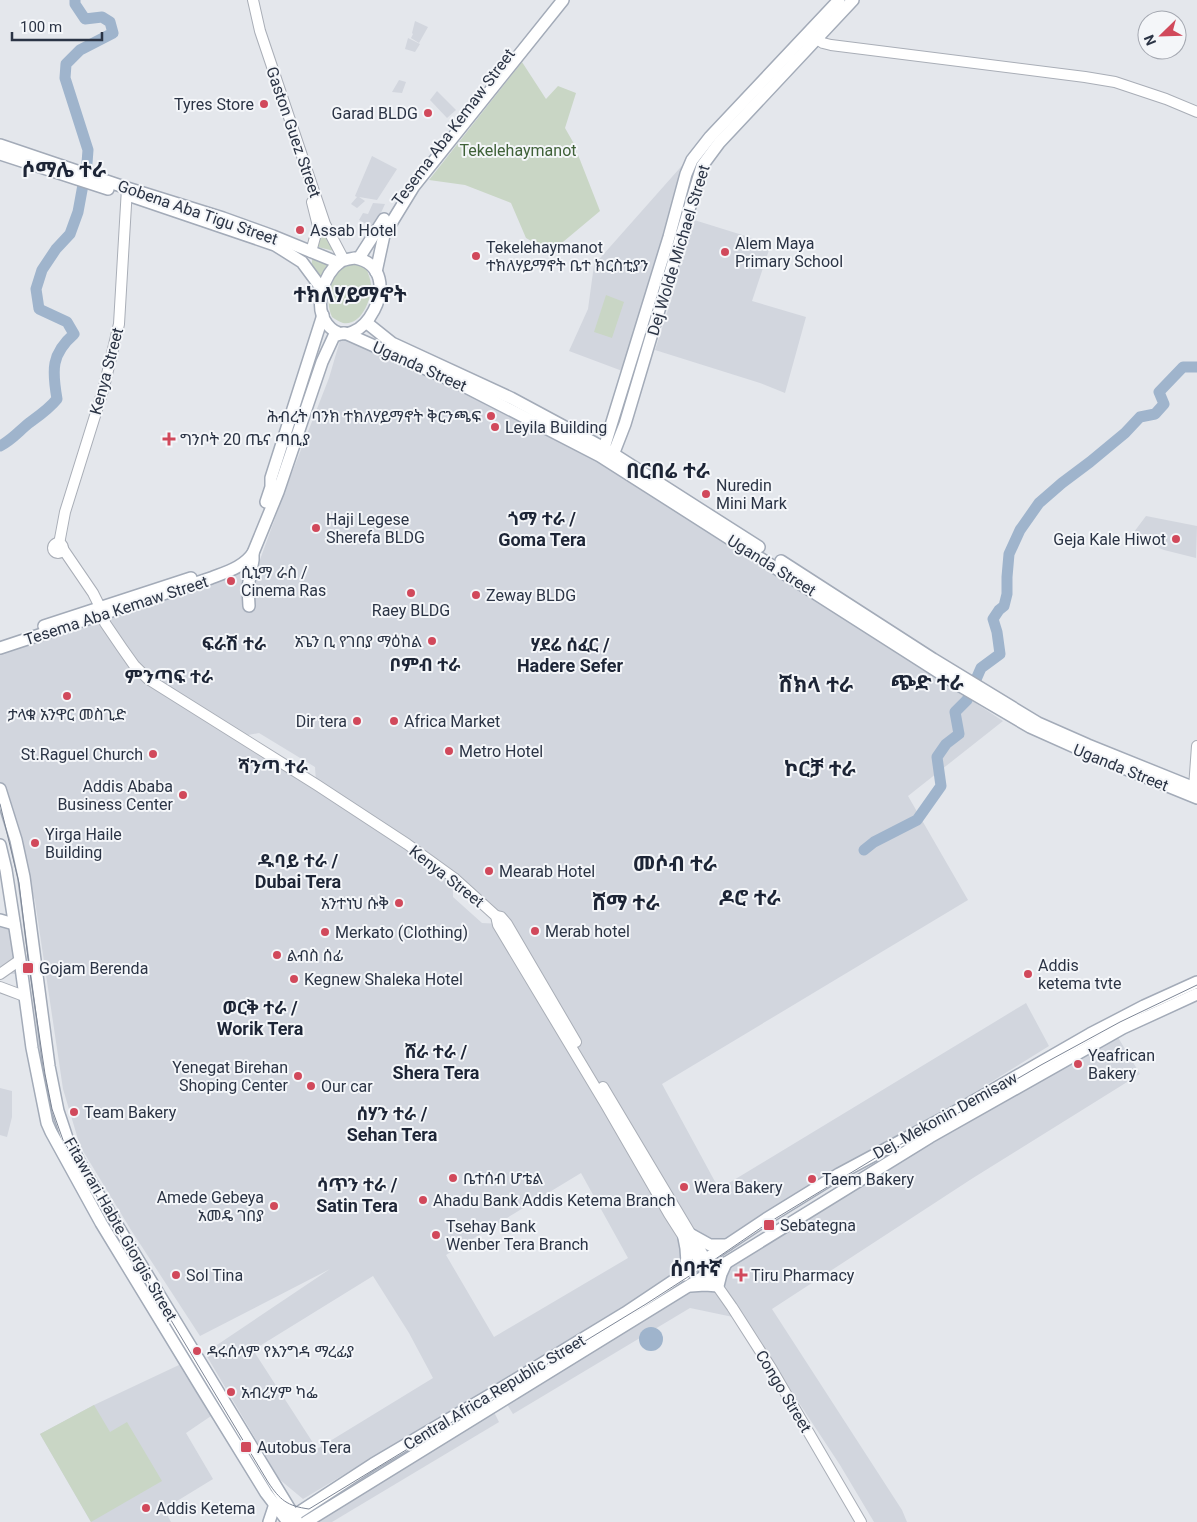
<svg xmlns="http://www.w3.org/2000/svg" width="1197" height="1522" font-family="Roboto,'Noto Sans Ethiopic',sans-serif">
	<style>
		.built { fill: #d2d6de; fill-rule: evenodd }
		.green { fill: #c9d6c5 }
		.water { fill: #9fb4cc }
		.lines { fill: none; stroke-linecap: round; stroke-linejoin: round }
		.river { stroke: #9fb4cc; stroke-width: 11 }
		.secondary-casing { stroke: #a9aeb7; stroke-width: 12 }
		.primary-casing { stroke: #a3abb8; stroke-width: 14 }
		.secondary { stroke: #fff; stroke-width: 10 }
		.primary { stroke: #fff; stroke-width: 11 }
		.tram { stroke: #7d8696; stroke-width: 1 }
		.poi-dot { fill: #d1495b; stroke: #f4f6f9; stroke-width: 2 }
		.labels { text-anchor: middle; stroke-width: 4; stroke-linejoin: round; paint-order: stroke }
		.poi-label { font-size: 16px; fill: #2b3445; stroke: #f4f6f9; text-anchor: start }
		.street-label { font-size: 16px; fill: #2b3445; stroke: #f4f6f9 }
		.park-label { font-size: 16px; fill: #3f6138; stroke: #f4f6f9 }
		.neighbourhood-label { font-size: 18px; font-weight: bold; fill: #1d2536; stroke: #f4f6f9 }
		.district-label { font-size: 21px; font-weight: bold; fill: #1d2536; stroke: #f4f6f9 }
	</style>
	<rect width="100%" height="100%" fill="#e4e7ec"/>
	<g class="built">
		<polygon points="415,21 428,27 419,43 411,38 413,34 412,33"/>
		<polygon points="408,38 420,44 415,52 405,49"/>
		<polygon points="399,80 406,82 402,93 392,92"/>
		<polygon points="437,91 456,110 447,118 430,100"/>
		<polygon points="372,156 397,169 377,200 359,197 365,201 357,208 351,204 357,197 355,196"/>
		<polygon points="687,160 625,372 569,351 588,309 594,265"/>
		<polygon points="373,203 385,204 374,228 359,220 363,213 368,214"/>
		<polygon points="691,219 771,244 752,301 806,317 785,393 760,383 655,350 678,279 675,278"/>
		<path d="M348 336 598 455 1003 721 908 796 968 900 662 1084 719 1189 1026 1003 1049 1046 706 1259 303 1499 279 1479 205 1353 330 1269 200 1336 131 1230 80 1146 63 1089 35 901 6 794 0 782V651L232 573 257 568 286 488 329 378 341 337ZM259 733 315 767 316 782 243 736ZM453 873 504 923 555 1011 589 992 555 1011 502 924 482 923 453 897ZM581 1173 628 1258 494 1337 446 1255ZM373 1276 409 1333 433 1378 317 1449 253 1350Z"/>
		<polygon points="1146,516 1197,526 1196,558 1164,550 1131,536"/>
		<polygon points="0,922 12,923 20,974 0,974"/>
		<polygon points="1116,1034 1140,1074 973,1178 772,1309 902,1510 907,1522 874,1522 840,1465 718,1280 715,1272 911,1154"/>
		<polygon points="0,1088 12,1091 12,1117 7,1137 0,1135"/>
		<polygon points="707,1277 733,1317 690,1308 513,1414 505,1401"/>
		<polygon points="179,1365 211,1416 186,1433 213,1479 164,1509 171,1522 91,1522 40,1434 94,1405"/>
		<polygon points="493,1410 499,1422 332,1522 313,1522"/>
	</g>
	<g class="green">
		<polygon points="522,62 546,99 558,86 576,93 565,128 573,142 600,211 551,252 526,238 511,203 465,185 429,180"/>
		<polygon points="325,233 334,251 314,246"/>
		<polygon points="313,253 330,260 321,283 311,269"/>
		<path d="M351 264 361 265 367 270C369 276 372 283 371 289 370 303 360 326 343 323 340 322 335 319 332 317 324 298 330 271 351 264Z"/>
		<polygon points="606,295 624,302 612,338 594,332"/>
		<polygon points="94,1405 110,1432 127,1422 162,1481 91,1522 40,1434"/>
	</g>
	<circle class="water" cx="651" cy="1339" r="12"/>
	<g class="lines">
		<g class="river">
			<path d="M0 446C12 440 19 431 29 423 40 415 49 409 57 399 52 370 51 354 74 334L67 322 39 309 36 289 42 270 56 249 70 234 78 212 87 163 88 150 65 78 66 64 80 50 113 33 110 22 102 17 85 19 75 4V0"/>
			<polyline points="864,850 874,842 917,820 941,786 937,757 946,744 959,734 955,712 967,700 981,668 1000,654 997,632 993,619 999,610 1004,606 1007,594 1007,577 1009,554 1020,530 1039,503 1062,483 1090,462 1125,433 1140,417 1155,414 1164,404 1159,392 1183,367 1197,367"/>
		</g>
		<g class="secondary-casing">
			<g id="secondary">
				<polyline points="253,0 260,31 325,224 344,260"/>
				<polyline points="811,35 823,43 831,45 1085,77 1115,82 1166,99 1197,112"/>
				<polyline points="311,252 318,226 312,202"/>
				<circle cx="58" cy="548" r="5"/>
				<polyline points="59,544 65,512 104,387 119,324 127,188"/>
				<polyline points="63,549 93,593 104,615 105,623 122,648 134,665 148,679 317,785 407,844 454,878 496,916 498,925 606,1105 669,1214 692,1250 732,1307 771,1368 861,1522"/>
				<polyline points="1194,788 1197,746"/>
				<polyline points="496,916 501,917 507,924 576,1042"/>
				<polyline points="0,974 20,960"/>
				<polyline points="0,987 24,996"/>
				<polyline points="603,1087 708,1263"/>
			</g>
		</g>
		<g class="primary-casing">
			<g id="primary">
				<polyline points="0,145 127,188 223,218 273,236 339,263"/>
				<polyline points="0,154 108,189"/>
				<polyline points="128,195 275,245 302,262 322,289"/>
				<path d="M355 258C412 269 358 364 327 324 313 306 324 274 340 262 345 259 350 259 355 258Z"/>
				<polyline points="359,258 384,219"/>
				<polyline points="376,272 384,235 414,186 563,0"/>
				<polyline points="367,323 392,343 511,398 604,448 759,547"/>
				<polyline points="345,333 462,385 600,456 962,687 1030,727 1106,761 1197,798"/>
				<polyline points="601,454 604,448 669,237 686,174 692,160 710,137 839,0"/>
				<polyline points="611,460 625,424 702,166 719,143 853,0"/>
				<polyline points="266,502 271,487 271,478 323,315"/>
				<polyline points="781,561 933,659 1038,723 1088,745 1197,789"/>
				<polyline points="249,606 248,587 253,560 253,553"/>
				<polyline points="44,626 191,578"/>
				<path d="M0 648 211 578C226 572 244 567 253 553L278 492 322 362 334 336 343 333"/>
				<polyline points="0,789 16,840 24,877 49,1066 58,1111 67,1138 82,1167 160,1296 297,1521"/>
				<polyline points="0,845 6,870 20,960 32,1048 47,1123 51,1132 101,1223 202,1389 266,1493 288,1522"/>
				<polyline points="0,920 14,924"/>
				<polyline points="692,1235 710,1245 727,1245"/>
				<path d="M684 1275C688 1263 687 1250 684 1238"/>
				<polyline points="691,1286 705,1285 718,1286 721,1274 726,1263"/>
				<polyline points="287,1520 373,1464 495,1392 625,1313 766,1219 839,1174 951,1114 1090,1034 1144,1006 1197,982"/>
				<polyline points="269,1522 275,1504"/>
				<polyline points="306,1522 930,1137 1123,1028 1197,994"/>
			</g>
		</g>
		<use href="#secondary" class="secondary"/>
		<use href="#primary" class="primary"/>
		<path class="tram" d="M0 804 19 883 29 966 45 1074 52 1109 63 1140 268 1482C280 1500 287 1506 309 1509L646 1304 714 1260 768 1223 882 1154 936 1126 1041 1065 1120 1022 1197 985"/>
	</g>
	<g class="poi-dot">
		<circle cx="264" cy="104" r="5"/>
		<circle cx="428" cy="113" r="5"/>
		<circle cx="300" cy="230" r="5"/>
		<circle cx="725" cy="252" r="5"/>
		<circle cx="476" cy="256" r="5"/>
		<circle cx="491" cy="416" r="5"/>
		<circle cx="495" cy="427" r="5"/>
		<path d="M166.5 431.5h5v5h5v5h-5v5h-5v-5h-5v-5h5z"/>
		<circle cx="706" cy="494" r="5"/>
		<circle cx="316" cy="528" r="5"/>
		<circle cx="1176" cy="539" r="5"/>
		<circle cx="231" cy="581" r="5"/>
		<circle cx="411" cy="593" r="5"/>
		<circle cx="476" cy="595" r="5"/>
		<circle cx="432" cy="641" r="5"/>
		<circle cx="67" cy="696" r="5"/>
		<circle cx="357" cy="721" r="5"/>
		<circle cx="394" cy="721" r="5"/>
		<circle cx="449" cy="751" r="5"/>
		<circle cx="153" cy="754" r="5"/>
		<circle cx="183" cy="795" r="5"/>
		<circle cx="35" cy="843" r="5"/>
		<circle cx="489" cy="871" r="5"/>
		<circle cx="399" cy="903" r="5"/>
		<circle cx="535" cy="931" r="5"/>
		<circle cx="325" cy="932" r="5"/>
		<circle cx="277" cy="955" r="5"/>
		<rect x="22" y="962" width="12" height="12" rx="2.5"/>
		<circle cx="1028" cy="974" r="5"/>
		<circle cx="294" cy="979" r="5"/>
		<circle cx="1078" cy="1064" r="5"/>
		<circle cx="298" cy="1076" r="5"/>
		<circle cx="311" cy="1086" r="5"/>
		<circle cx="74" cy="1112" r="5"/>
		<circle cx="453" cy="1178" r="5"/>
		<circle cx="812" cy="1179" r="5"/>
		<circle cx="684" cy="1187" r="5"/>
		<circle cx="423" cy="1200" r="5"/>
		<circle cx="274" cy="1206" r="5"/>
		<rect x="763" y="1219" width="12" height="12" rx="2.5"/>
		<circle cx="436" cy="1235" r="5"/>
		<circle cx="176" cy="1275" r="5"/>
		<path d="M738.5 1267.5h5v5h5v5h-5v5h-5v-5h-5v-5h5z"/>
		<circle cx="197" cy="1351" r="5"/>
		<circle cx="231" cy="1392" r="5"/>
		<rect x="240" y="1441" width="12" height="12" rx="2.5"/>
		<circle cx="146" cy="1508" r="5"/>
	</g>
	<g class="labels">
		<g class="poi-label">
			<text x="254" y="110" text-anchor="end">Tyres Store</text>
			<text x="418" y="119" text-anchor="end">Garad BLDG</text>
			<text x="310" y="236">Assab Hotel</text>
			<text x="735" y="249">Alem Maya<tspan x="735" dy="18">Primary School</tspan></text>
			<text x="486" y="253">Tekelehaymanot<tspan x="486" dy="18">ተክለሃይማኖት ቤተ ክርስቲያን</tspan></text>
			<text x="481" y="422" text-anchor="end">ሕብረት ባንክ ተክለሃይማኖት ቅርንጫፍ</text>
			<text x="505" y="433">Leyila Building</text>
			<text x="180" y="445">ግንቦት 20 ጤና ጣቢያ</text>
			<text x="716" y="491">Nuredin<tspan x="716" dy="18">Mini Mark</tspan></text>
			<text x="326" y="525">Haji Legese<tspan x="326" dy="18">Sherefa BLDG</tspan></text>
			<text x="1166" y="545" text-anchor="end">Geja Kale Hiwot</text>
			<text x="241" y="578">ሲኒማ ራስ /<tspan x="241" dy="18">Cinema Ras</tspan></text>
			<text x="486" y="601">Zeway BLDG</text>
			<text x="411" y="616" text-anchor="middle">Raey BLDG</text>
			<text x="422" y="647" text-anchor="end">አጌን ቢ የገበያ ማዕከል</text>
			<text x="67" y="720" text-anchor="middle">ታላቁ አንዋር መስጊድ</text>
			<text x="347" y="727" text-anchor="end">Dir tera</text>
			<text x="404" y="727">Africa Market</text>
			<text x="459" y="757">Metro Hotel</text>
			<text x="143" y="760" text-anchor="end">St.Raguel Church</text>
			<text x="173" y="792" text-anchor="end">Addis Ababa<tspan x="173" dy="18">Business Center</tspan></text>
			<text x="45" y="840">Yirga Haile<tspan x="45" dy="18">Building</tspan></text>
			<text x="499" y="877">Mearab Hotel</text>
			<text x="389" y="909" text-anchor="end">አንተነህ ሱቅ</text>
			<text x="545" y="937">Merab hotel</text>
			<text x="335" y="938">Merkato (Clothing)</text>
			<text x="287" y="961">ልብስ ሰፊ</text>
			<text x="1038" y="971">Addis<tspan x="1038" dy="18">ketema tvte</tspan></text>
			<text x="39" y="974">Gojam Berenda</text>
			<text x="304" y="985">Kegnew Shaleka Hotel</text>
			<text x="1088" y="1061">Yeafrican<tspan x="1088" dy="18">Bakery</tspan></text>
			<text x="288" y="1073" text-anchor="end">Yenegat Birehan<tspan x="288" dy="18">Shoping Center</tspan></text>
			<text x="321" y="1092">Our car</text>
			<text x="84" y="1118">Team Bakery</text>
			<text x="463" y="1184">ቤተሰብ ሆቴል</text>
			<text x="822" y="1185">Taem Bakery</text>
			<text x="694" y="1193">Wera Bakery</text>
			<text x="264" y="1203" text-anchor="end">Amede Gebeya<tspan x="264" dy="18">አመዴ ገበያ</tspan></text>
			<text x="433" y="1206">Ahadu Bank Addis Ketema Branch</text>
			<text x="780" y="1231">Sebategna</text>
			<text x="446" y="1232">Tsehay Bank<tspan x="446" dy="18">Wenber Tera Branch</tspan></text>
			<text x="186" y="1281">Sol Tina</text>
			<text x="751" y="1281">Tiru Pharmacy</text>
			<text x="207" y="1357">ዳሩሰላም የእንግዳ ማረፊያ</text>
			<text x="241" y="1398">አብረሃም ካፌ</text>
			<text x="257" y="1453">Autobus Tera</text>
			<text x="156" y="1514">Addis Ketema</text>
		</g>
		<g class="street-label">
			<text transform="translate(453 127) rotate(-53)" y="6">Tesema Aba Kemaw Street</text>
			<text transform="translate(294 132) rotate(71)" y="6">Gaston Guez Street</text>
			<text transform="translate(198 212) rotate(19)" y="6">Gobena Aba Tigu Street</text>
			<text transform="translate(678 250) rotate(-73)" y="6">Dej Wolde Michael Street</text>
			<text transform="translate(420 366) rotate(24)" y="6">Uganda Street</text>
			<text transform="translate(106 371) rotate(-75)" y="6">Kenya Street</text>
			<text transform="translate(772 565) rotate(32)" y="6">Uganda Street</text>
			<text transform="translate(116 610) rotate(-18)" y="6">Tesema Aba Kemaw Street</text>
			<text transform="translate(1121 767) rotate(22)" y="6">Uganda Street</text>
			<text transform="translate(447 876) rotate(38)" y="6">Kenya Street</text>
			<text transform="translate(945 1115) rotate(-29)" y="6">Dej. Mekonin Demisaw</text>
			<text transform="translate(121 1229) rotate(60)" y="6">Fitawrari Habte Giorgis Street</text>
			<text transform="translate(784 1391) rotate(59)" y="6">Congo Street</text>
			<text transform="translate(494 1392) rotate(-31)" y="6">Central Africa Republic Street</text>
		</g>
		<g class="park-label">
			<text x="518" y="156">Tekelehaymanot</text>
		</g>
		<g class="neighbourhood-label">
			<text x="542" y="525">ጎማ ተራ /<tspan x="542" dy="21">Goma Tera</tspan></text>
			<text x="234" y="650">ፍራሽ ተራ</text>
			<text x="570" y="651">ሃደሬ ሰፈር /<tspan x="570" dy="21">Hadere Sefer</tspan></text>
			<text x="425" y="671">ቦምብ ተራ</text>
			<text x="169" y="683">ምንጣፍ ተራ</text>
			<text x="273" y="773">ሻንጣ ተራ</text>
			<text x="298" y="867">ዱባይ ተራ /<tspan x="298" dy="21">Dubai Tera</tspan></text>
			<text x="260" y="1014">ወርቅ ተራ /<tspan x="260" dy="21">Worik Tera</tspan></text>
			<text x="436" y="1058">ሸራ ተራ /<tspan x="436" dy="21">Shera Tera</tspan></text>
			<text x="392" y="1120">ሰሃን ተራ /<tspan x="392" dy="21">Sehan Tera</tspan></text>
			<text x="357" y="1191">ሳጥን ተራ /<tspan x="357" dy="21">Satin Tera</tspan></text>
		</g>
		<g class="district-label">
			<text x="64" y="177">ሶማሌ ተራ</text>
			<text x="350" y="302">ተክለሃይማኖት</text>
			<text x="668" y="478">በርበሬ ተራ</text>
			<text x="927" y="690">ጭድ ተራ</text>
			<text x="816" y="692">ሸክላ ተራ</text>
			<text x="820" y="776">ኮርቻ ተራ</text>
			<text x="675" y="871">መሶብ ተራ</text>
			<text x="750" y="905">ዶሮ ተራ</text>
			<text x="626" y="910">ሸማ ተራ</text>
			<text x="696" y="1276">ሰባተኛ</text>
		</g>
	</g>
	<g transform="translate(1162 35) rotate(247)"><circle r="24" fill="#f4f6f9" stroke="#a4a8b1"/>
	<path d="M0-4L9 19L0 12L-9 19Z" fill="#d1495b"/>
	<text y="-8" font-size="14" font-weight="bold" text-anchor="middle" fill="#2b3445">N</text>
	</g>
	<path d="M12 32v8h90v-8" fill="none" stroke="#2b3445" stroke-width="2.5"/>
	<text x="20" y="32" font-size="15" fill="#2b3445" stroke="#f4f6f9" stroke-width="4" paint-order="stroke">100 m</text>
</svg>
